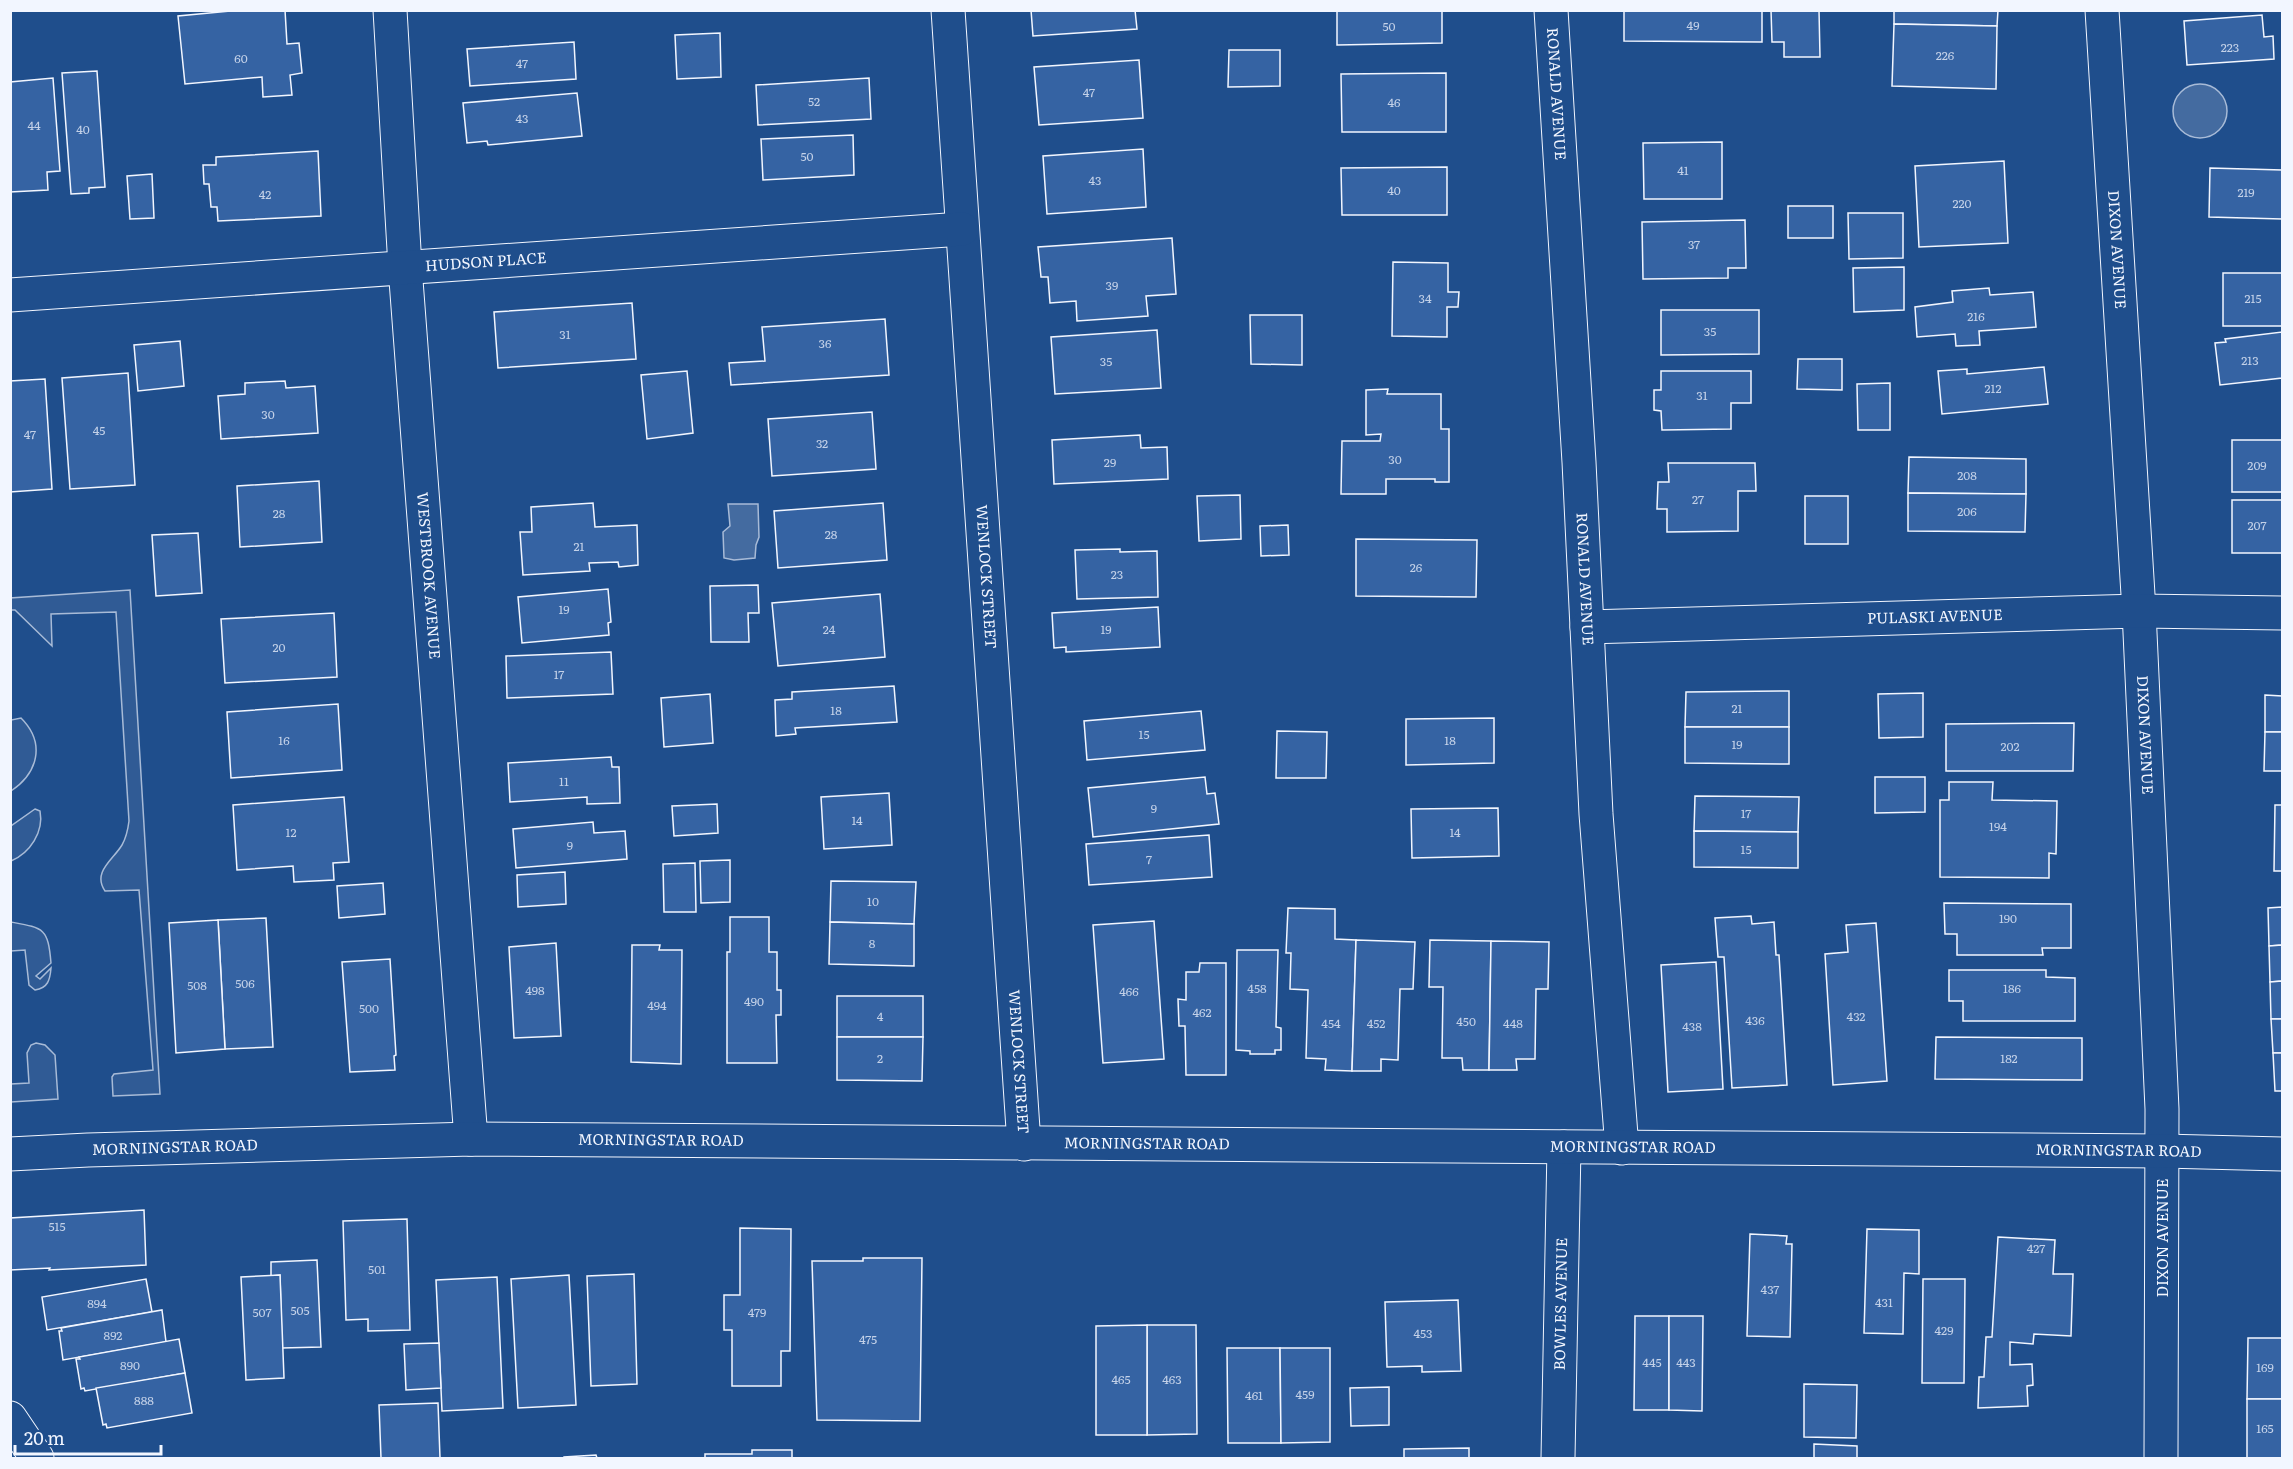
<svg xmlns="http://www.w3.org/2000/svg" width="2293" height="1469" font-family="Literata,serif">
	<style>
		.green { fill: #305b95; stroke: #a8bbd7; stroke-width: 1.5 }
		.water { fill: #446ba0; stroke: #a8bbd7; stroke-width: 1.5 }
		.building { fill: #3563a3; stroke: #f2f6ff; stroke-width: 1.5 }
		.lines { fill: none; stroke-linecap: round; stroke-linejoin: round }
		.minor-casing { stroke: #f2f6ff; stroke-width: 35 }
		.secondary-casing { stroke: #f2f6ff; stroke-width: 35 }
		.minor { stroke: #1f4e8c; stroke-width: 33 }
		.secondary { stroke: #1f4e8c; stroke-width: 33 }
		.labels { text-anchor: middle; stroke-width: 4.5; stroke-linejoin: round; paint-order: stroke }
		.number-label { font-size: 12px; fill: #c3d1e8 }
		.street-label { font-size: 15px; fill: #f2f6ff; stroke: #1f4e8c }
	</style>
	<rect width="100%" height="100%" fill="#1f4e8c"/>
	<g class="green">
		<path d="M130 590 160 1094 113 1096 112 1077 114 1074 153 1070 139 890 105 891C92 872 113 860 122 845 126 838 128 829 129 821L116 612 51 614 52 646 15 610H11L10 598Z"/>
		<path d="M21 718C46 743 38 773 11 791V720Z"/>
		<path d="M35 809 40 811C44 832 30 853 11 861V826Z"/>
		<path d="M11 922C44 928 48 928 51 963L36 976 40 979 51 968C50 980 48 988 35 990L29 985 25 950 11 951Z"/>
		<polygon points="36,1043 45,1045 55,1055 58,1099 11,1102 11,1084 29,1083 27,1053 31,1045"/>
	</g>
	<g class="water">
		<circle cx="2200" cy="111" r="27"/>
		<polygon points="728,504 758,504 759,537 756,545 755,558 734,560 724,558 723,532 730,526"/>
	</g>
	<g class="building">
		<polygon points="241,10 285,10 287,44 299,43 302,73 290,75 292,95 263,97 262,77 185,84 178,16"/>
		<polygon points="1031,10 1135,10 1137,29 1033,36"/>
		<polygon points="1337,10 1442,10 1442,43 1337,45"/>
		<polygon points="1624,10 1762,10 1762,42 1624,41"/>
		<polygon points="1771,10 1819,10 1820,57 1784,57 1784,42 1772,42"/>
		<polygon points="1894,10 1998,10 1997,26 1894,24"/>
		<polygon points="2262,15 2264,37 2273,36 2274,59 2187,65 2184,21"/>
		<polygon points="1894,24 1997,26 1996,89 1892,86"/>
		<polygon points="720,33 721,77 677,79 675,35"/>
		<polygon points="574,42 576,79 470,86 467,49"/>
		<polygon points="1229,50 1280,50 1280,86 1228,87"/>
		<polygon points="1139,60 1143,118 1039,125 1034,67"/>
		<polygon points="97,71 105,187 89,188 89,193 71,194 62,73"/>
		<polygon points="1446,73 1446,132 1342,132 1341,74"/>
		<polygon points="53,78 60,171 47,172 48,190 10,192 10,82"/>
		<polygon points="869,78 871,119 758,125 756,85"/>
		<polygon points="577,93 582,136 488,145 487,141 467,143 463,103"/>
		<polygon points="853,135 854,175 763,180 761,139"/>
		<polygon points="1722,142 1722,199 1644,199 1643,143"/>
		<polygon points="1143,149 1146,207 1047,214 1043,156"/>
		<polygon points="318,151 321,216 218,221 217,207 211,207 209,184 204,184 203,165 216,165 216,157"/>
		<polygon points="2004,161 2008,243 1919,247 1915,166"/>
		<polygon points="1447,167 1447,215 1342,215 1341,168"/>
		<polygon points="2210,168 2282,170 2282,219 2209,217"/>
		<polygon points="152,174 154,218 130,219 127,176"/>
		<rect x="1788" y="206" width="45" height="32"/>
		<polygon points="1848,213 1903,213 1903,258 1849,259"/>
		<polygon points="1745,220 1746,268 1728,268 1728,278 1643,279 1642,222"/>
		<polygon points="1172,238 1176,294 1146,296 1148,316 1077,321 1076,301 1050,303 1048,277 1041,277 1038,247"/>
		<polygon points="1393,262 1448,263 1448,292 1459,292 1458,307 1447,307 1447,337 1392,336"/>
		<polygon points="1904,267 1904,310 1854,312 1853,268"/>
		<rect x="2223" y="273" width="59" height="53"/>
		<polygon points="1989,288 1990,295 2033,292 2036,327 1979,331 1980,345 1956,346 1955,334 1917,337 1915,307 1953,302 1952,291"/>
		<polygon points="632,303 636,359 498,368 494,312"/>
		<polygon points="1661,310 1759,310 1759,354 1661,355"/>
		<polygon points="1250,315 1302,315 1302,365 1251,364"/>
		<polygon points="885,319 889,375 731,385 729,363 765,361 762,327"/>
		<polygon points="1157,330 1161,388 1055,394 1051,337"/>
		<polygon points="2282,332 2282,378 2220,385 2215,343 2226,342 2225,339"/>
		<polygon points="180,341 184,386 138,391 134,345"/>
		<polygon points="1798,359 1842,359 1842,390 1797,389"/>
		<polygon points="2044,367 2048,404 1942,414 1938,371 1967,369 1967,374"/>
		<polygon points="687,371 693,433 647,439 641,375"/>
		<polygon points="1661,371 1751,371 1751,403 1731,403 1731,429 1662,430 1661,411 1654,410 1654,390 1661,390"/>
		<polygon points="128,373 135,485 70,489 62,378"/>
		<polygon points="45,379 52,489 10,492 10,381"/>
		<polygon points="285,381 286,388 315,386 318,433 221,439 218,396 245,394 245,383"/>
		<polygon points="1890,383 1890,430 1858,430 1857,384"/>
		<polygon points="1388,389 1387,394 1441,394 1441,429 1449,429 1449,482 1435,482 1435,479 1386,479 1386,494 1341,494 1342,441 1380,441 1381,434 1366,435 1366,390"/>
		<polygon points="872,412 876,469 772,476 768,419"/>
		<polygon points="1140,435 1141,448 1167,447 1168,479 1054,484 1052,440"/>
		<rect x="2232" y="440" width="50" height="52"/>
		<polygon points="1909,457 2026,459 2026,494 1908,493"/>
		<polygon points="1668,463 1755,463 1756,491 1738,491 1738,531 1667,532 1667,509 1657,509 1658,482 1669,482"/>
		<polygon points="319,481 322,542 240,547 237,486"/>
		<polygon points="1908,493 2026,494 2025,532 1908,531"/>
		<polygon points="1240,495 1241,539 1199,541 1197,496"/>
		<rect x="1805" y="496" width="43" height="48"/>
		<rect x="2232" y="500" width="50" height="53"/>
		<polygon points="593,503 595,527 637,525 638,565 619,567 618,562 589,563 590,571 523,575 520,532 532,532 531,507"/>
		<polygon points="883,503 887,560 778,568 774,511"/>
		<polygon points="1288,525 1289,555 1261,556 1260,526"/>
		<polygon points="198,533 202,593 156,596 152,535"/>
		<polygon points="1356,539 1477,540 1476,597 1356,596"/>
		<polygon points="1120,549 1120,552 1157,551 1158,597 1077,599 1075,550"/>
		<polygon points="758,585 759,613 748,613 749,642 711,642 710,586"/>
		<polygon points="608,589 611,622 608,623 609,635 522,643 518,597"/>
		<polygon points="880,594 885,657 778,666 772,603"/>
		<polygon points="1158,607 1160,647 1066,652 1066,647 1054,648 1052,613"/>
		<polygon points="334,613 337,677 225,683 221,619"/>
		<polygon points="611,652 613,694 507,698 506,656"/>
		<polygon points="894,686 897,722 795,728 796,734 776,736 775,700 792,699 792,692"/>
		<polygon points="1789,691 1789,727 1685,727 1686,692"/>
		<polygon points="1923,693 1923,737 1879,738 1878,694"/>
		<polygon points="710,694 713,743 664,747 661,698"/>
		<polygon points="2265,695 2282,696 2282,732 2265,732"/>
		<polygon points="338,704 342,770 231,778 227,712"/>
		<polygon points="1201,711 1205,750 1087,760 1084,721"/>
		<polygon points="1494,718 1494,763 1406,765 1406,719"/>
		<polygon points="2074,723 2073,771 1946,771 1946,724"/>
		<polygon points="1685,727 1789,727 1789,764 1685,763"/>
		<polygon points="1277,731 1327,732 1326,778 1276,778"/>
		<polygon points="2265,732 2282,732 2282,771 2264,771"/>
		<polygon points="611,757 612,767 619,767 620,803 587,804 587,797 510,802 508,763"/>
		<polygon points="1205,777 1207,794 1215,793 1219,824 1093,837 1088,788"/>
		<polygon points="1875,777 1925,777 1925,812 1875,813"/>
		<polygon points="1949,782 1993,782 1992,800 2057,801 2056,854 2049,853 2049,878 1940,877 1940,800 1949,800"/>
		<polygon points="889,793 892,845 824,849 821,797"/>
		<polygon points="1695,796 1799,797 1798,832 1694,831"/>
		<polygon points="344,797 349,862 333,863 334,880 294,882 293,866 237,870 233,805"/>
		<polygon points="717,804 718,833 674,836 672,806"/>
		<polygon points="2275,805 2282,805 2282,871 2274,871"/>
		<polygon points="1498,808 1499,856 1412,858 1411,809"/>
		<polygon points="593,822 594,833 625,831 627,859 516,868 513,829"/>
		<polygon points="1694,831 1798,832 1798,868 1694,867"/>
		<polygon points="1209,835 1212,877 1089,885 1086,844"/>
		<polygon points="730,860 730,902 701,903 700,861"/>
		<polygon points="695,863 696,912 664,912 663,864"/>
		<polygon points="565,872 566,904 518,907 517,875"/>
		<polygon points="831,881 916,882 914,924 830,922"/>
		<polygon points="383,883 385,914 339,918 337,886"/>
		<polygon points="1944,903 2071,904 2071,948 2042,948 2043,955 1957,955 1957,934 1945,934"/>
		<polygon points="2282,907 2282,945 2269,946 2268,908"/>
		<polygon points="1288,908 1335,909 1335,939 1356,940 1352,1071 1325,1070 1326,1059 1306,1058 1308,990 1290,989 1291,953 1286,953"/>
		<polygon points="1751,916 1752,924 1774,922 1776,955 1779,955 1787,1085 1732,1088 1724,957 1718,957 1715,918"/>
		<polygon points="730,917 769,917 769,952 777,952 777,990 781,990 781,1015 776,1015 777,1063 727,1063 727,952 730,952"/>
		<polygon points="266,918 273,1047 225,1049 218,920"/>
		<polygon points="218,920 225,1049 176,1053 169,923"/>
		<polygon points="1154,921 1164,1059 1103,1063 1093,925"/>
		<polygon points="830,922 914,924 914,966 829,964"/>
		<polygon points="1876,923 1887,1081 1833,1085 1825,954 1848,952 1846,925"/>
		<polygon points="1356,940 1415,942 1413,989 1400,989 1398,1060 1381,1059 1381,1071 1352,1071"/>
		<polygon points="1430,940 1491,941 1489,1070 1463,1070 1462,1058 1442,1058 1443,987 1429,987"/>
		<polygon points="1491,941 1549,942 1548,989 1536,989 1535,1059 1516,1059 1517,1070 1489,1070"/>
		<polygon points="556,943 561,1036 514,1038 509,947"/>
		<polygon points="632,945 660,945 659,950 682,950 681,1064 631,1062"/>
		<polygon points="2282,945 2282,981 2270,982 2269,946"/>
		<polygon points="1237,950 1278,950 1276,1027 1281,1028 1281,1050 1275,1050 1275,1054 1250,1054 1250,1051 1236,1050"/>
		<polygon points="390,959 396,1055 394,1056 395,1070 350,1072 342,962"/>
		<polygon points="1716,962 1723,1089 1668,1092 1661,965"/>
		<polygon points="1200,963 1226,963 1226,1075 1186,1075 1185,1026 1179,1026 1178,999 1186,1000 1186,972 1199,972"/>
		<polygon points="1949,970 2046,970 2046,977 2075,978 2075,1021 1963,1021 1963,1001 1949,1001"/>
		<polygon points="2282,981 2282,1019 2271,1019 2270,982"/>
		<rect x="837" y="996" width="86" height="41"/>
		<polygon points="2271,1019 2282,1019 2282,1053 2273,1053"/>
		<polygon points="837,1037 923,1037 922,1081 837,1080"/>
		<polygon points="1936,1037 2082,1038 2082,1080 1935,1079"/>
		<polygon points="2273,1053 2282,1053 2282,1091 2275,1091"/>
		<polygon points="144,1210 146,1265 49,1270 50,1268 10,1270 10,1218"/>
		<polygon points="407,1219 410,1330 368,1331 368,1319 346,1320 343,1221"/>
		<polygon points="740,1228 791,1229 790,1351 781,1351 781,1386 732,1386 732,1330 724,1330 724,1295 740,1295"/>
		<polygon points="1867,1229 1919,1230 1919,1274 1904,1273 1903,1334 1864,1333"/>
		<polygon points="1750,1234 1787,1236 1786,1244 1792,1244 1790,1337 1747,1336"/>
		<polygon points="1998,1237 2055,1240 2053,1274 2073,1274 2071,1336 2034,1334 2033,1344 2010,1342 2010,1365 2032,1364 2033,1385 2027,1386 2028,1406 1978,1408 1979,1377 1984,1377 1986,1337 1992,1337"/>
		<polygon points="863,1258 922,1258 920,1421 817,1420 812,1261 863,1261"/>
		<polygon points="317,1260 321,1347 282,1348 280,1275 271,1276 271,1262"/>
		<polygon points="634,1274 637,1384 591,1386 587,1276"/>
		<polygon points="280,1275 284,1378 246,1380 241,1277"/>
		<polygon points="569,1275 576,1405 518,1408 511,1279"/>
		<polygon points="497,1277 503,1408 442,1411 436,1280"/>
		<polygon points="146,1279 152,1312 47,1330 42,1297"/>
		<polygon points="1923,1279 1965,1279 1964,1383 1922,1383"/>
		<polygon points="1458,1300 1461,1371 1422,1372 1422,1366 1387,1367 1385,1302"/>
		<polygon points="162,1310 166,1342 63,1360 59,1331 62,1331 61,1328"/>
		<polygon points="1635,1316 1669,1316 1669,1410 1634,1410"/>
		<polygon points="1669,1316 1703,1316 1702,1411 1669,1410"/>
		<polygon points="1147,1325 1196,1325 1197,1434 1147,1435"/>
		<polygon points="1147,1325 1147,1435 1096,1435 1096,1326"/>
		<polygon points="2248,1338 2282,1338 2282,1399 2247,1399"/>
		<polygon points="179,1339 185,1373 85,1391 84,1388 81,1389 76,1359 80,1359 79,1357"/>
		<polygon points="439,1343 441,1388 406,1390 404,1344"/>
		<polygon points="1227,1348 1280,1348 1281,1443 1228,1443"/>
		<polygon points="1280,1348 1330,1348 1330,1442 1281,1443"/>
		<polygon points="185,1373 192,1413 107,1428 106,1424 103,1425 96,1388"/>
		<polygon points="1804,1384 1857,1385 1856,1438 1804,1437"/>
		<polygon points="1389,1387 1389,1425 1351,1426 1350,1388"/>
		<rect x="2247" y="1399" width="35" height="59"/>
		<polygon points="438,1403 440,1458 381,1458 379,1405"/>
		<polygon points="1814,1444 1857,1446 1857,1458 1814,1458"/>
		<polygon points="1469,1448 1469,1458 1404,1458 1404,1449"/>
		<polygon points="752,1450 792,1450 792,1458 705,1458 705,1454 752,1454"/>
		<polygon points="596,1455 597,1458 564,1458 564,1457"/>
	</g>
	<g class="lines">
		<g class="minor-casing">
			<g id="minor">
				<path id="s1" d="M390 10 405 267 471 1139"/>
				<path id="s2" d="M948 10 1024 1144"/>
				<path id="s3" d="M1551 10 1579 462 1596 814 1622 1148"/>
				<path id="s4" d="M2102 10 2139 611 2162 1109 2161 1458"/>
				<path id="s5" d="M10 295 962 229"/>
				<path id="s6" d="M1587 627 2139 611 2282 613"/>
				<polyline points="10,1418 37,1458"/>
				<path id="s7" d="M1558 1458 1564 1147"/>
			</g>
		</g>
		<g class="secondary-casing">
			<g id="secondary">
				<path id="s8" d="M10 1154 88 1150 471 1139 2163 1151 2282 1154"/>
			</g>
		</g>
		<use href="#minor" class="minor"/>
		<use href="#secondary" class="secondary"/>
	</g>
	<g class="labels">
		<g class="number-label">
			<text x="1693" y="30">49</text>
			<text x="1389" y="31">50</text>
			<text x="2230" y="52">223</text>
			<text x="1945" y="60">226</text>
			<text x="241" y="63">60</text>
			<text x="522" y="68">47</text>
			<text x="1089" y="97">47</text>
			<text x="814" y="106">52</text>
			<text x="1394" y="107">46</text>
			<text x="522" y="123">43</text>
			<text x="34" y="130">44</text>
			<text x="83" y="134">40</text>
			<text x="807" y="161">50</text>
			<text x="1683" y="175">41</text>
			<text x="1095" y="185">43</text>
			<text x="1394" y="195">40</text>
			<text x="2246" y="197">219</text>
			<text x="265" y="199">42</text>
			<text x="1962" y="208">220</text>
			<text x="1694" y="249">37</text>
			<text x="1112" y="290">39</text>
			<text x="1425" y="303">34</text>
			<text x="2253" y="303">215</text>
			<text x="1976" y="321">216</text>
			<text x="1710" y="336">35</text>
			<text x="565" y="339">31</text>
			<text x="825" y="348">36</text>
			<text x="2250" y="365">213</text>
			<text x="1106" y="366">35</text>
			<text x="1993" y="393">212</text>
			<text x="1702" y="400">31</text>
			<text x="268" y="419">30</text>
			<text x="99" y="435">45</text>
			<text x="30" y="439">47</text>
			<text x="822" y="448">32</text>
			<text x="1395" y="464">30</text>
			<text x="1110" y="467">29</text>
			<text x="2257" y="470">209</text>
			<text x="1967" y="480">208</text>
			<text x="1698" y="504">27</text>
			<text x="1967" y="516">206</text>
			<text x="279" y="518">28</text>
			<text x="2257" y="530">207</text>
			<text x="831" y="539">28</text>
			<text x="579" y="551">21</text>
			<text x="1416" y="572">26</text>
			<text x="1117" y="579">23</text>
			<text x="564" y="614">19</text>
			<text x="829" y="634">24</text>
			<text x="1106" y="634">19</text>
			<text x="279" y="652">20</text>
			<text x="559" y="679">17</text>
			<text x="1737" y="713">21</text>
			<text x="836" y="715">18</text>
			<text x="1144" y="739">15</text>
			<text x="284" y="745">16</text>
			<text x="1450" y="745">18</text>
			<text x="1737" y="749">19</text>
			<text x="2010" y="751">202</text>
			<text x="564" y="786">11</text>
			<text x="1154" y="813">9</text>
			<text x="1746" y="818">17</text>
			<text x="857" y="825">14</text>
			<text x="1998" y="831">194</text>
			<text x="291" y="837">12</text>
			<text x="1455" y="837">14</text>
			<text x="570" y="850">9</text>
			<text x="1746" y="854">15</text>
			<text x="1149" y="864">7</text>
			<text x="873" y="906">10</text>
			<text x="2008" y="923">190</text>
			<text x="872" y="948">8</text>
			<text x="245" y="988">506</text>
			<text x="197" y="990">508</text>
			<text x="1257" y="993">458</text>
			<text x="2012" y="993">186</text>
			<text x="535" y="995">498</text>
			<text x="1129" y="996">466</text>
			<text x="754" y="1006">490</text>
			<text x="657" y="1010">494</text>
			<text x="369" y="1013">500</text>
			<text x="1202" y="1017">462</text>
			<text x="880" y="1021">4</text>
			<text x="1856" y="1021">432</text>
			<text x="1755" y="1025">436</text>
			<text x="1466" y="1026">450</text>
			<text x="1331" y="1028">454</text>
			<text x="1376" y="1028">452</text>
			<text x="1513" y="1028">448</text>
			<text x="1692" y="1031">438</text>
			<text x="880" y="1063">2</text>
			<text x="2009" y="1063">182</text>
			<text x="57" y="1231">515</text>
			<text x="2036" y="1253">427</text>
			<text x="377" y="1274">501</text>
			<text x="1770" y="1294">437</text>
			<text x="1884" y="1307">431</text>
			<text x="97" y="1308">894</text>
			<text x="300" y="1315">505</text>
			<text x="262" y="1317">507</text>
			<text x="757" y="1317">479</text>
			<text x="1944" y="1335">429</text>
			<text x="1423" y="1338">453</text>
			<text x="113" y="1340">892</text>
			<text x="868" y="1344">475</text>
			<text x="1652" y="1367">445</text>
			<text x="1686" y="1367">443</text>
			<text x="130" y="1370">890</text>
			<text x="2265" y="1372">169</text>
			<text x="1121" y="1384">465</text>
			<text x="1172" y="1384">463</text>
			<text x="1305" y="1399">459</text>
			<text x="1254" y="1400">461</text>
			<text x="144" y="1405">888</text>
			<text x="2265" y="1433">165</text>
		</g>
		<g class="street-label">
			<text dy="5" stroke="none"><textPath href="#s3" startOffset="84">RONALD AVENUE</textPath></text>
			<text dy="5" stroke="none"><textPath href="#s4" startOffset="240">DIXON AVENUE</textPath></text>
			<text dy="5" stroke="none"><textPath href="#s5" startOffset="477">HUDSON PLACE</textPath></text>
			<text dy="5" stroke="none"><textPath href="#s1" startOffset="567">WESTBROOK AVENUE</textPath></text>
			<text dy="5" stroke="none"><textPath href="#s2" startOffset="568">WENLOCK STREET</textPath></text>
			<text dy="5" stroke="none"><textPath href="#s3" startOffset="570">RONALD AVENUE</textPath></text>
			<text dy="5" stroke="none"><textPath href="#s6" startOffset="348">PULASKI AVENUE</textPath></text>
			<text dy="5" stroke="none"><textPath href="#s4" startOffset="726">DIXON AVENUE</textPath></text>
			<text dy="5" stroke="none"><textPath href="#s2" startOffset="1054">WENLOCK STREET</textPath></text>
			<text dy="5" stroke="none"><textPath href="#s8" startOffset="651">MORNINGSTAR ROAD</textPath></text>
			<text dy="5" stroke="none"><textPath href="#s8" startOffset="1137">MORNINGSTAR ROAD</textPath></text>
			<text dy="5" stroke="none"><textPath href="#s8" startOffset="165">MORNINGSTAR ROAD</textPath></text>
			<text dy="5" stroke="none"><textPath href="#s8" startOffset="1623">MORNINGSTAR ROAD</textPath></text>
			<text dy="5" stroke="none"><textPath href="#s8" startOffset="2109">MORNINGSTAR ROAD</textPath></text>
			<text transform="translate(2163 1238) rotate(-90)" y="5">DIXON AVENUE</text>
			<text dy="5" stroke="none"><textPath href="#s7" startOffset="154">BOWLES AVENUE</textPath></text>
		</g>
	</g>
	<rect width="2293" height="1469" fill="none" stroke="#f2f6ff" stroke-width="24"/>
	<path d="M15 1445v9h146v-9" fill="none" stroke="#f2f6ff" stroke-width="3"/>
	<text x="24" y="1445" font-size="18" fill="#f2f6ff" stroke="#1f4e8c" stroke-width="4.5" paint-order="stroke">20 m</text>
</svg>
